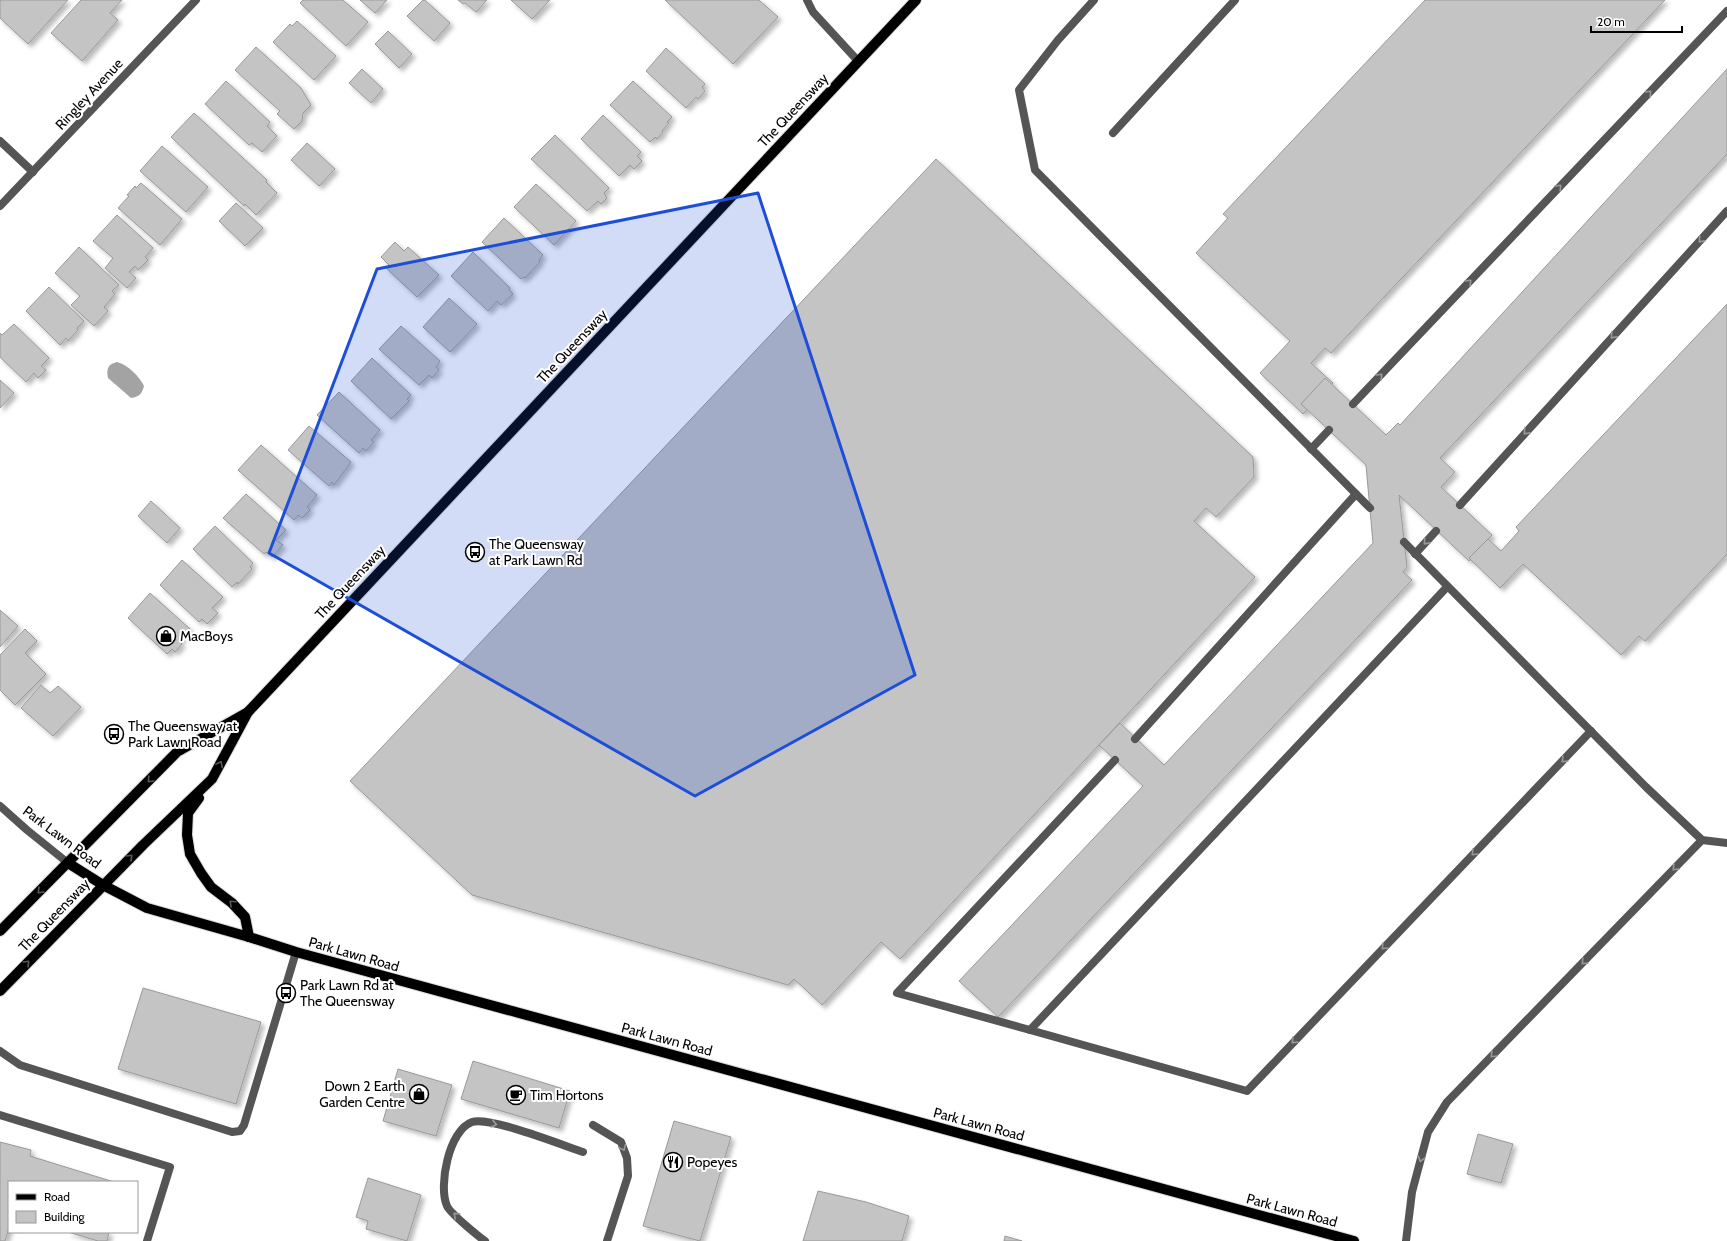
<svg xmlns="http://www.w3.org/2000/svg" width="1727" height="1241" font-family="Cabin,sans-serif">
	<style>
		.water { fill: #a3a3a3 }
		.building { fill: #c4c4c4; stroke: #999; filter: url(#shadow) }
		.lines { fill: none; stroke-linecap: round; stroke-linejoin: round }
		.primary-casing { stroke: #dbdbdb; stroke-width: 12 }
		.service { stroke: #555; stroke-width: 8 }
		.minor { stroke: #555; stroke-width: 8 }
		.tertiary { stroke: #555; stroke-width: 8 }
		.primary { stroke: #000; stroke-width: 10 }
		.oneway { stroke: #999 }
		.oneway2 { stroke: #595959 }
		.marked { fill: #1d4ed8; fill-opacity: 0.2; stroke: #1d4ed8; stroke-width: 3; stroke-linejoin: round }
		.labels { text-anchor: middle; stroke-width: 4; stroke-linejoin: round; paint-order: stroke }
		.street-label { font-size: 14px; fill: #000; stroke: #fff }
		.poi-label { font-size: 14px; fill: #000; stroke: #fff; text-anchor: start }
	</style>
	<defs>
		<filter id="shadow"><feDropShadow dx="3.5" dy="3.5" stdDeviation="2" flood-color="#0004"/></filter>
	</defs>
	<rect width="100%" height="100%" fill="#fff"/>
	<path class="water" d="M117 362C128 365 139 376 144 386 142 394 139 397 131 398L108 378C106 369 108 364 117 362Z"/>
	<g class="building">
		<polygon points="0,0 68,0 28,44 0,18"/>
		<polygon points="81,0 122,0 110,13 118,20 82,61 51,33"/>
		<polygon points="303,0 343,0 368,22 346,46 300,3"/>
		<polygon points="360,0 387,0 375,13"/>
		<polygon points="423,0 425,0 450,23 434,41 407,16"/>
		<polygon points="458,0 487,0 476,12 465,3 463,4"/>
		<polygon points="511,0 550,0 532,19"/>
		<polygon points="665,0 759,0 778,17 733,64"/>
		<polygon points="1425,0 1665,0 1331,353 1325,348 1311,363 1333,383 1303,414 1260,373 1290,341 1196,253 1228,218 1223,214"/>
		<polygon points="297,21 336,56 314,80 273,42 290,24 292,26"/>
		<polygon points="388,31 412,54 399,68 375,44"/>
		<polygon points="256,47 301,88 311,105 303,113 302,121 294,129 277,114 280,111 235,70"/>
		<polygon points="666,48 705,84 702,87 705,91 698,99 696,97 686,108 646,71"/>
		<polygon points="362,69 383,89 371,103 349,83"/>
		<polygon points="1727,69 1727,154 1440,458 1455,472 1441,487 1492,535 1469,561 1399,495 1407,567 1403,572 1412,580 998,1017 959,981 1143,786 1099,745 1120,723 1164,765 1373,543 1366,465 1301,404 1325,378 1386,435 1398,423 1400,425"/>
		<polygon points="226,81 270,122 267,126 277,136 262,152 252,143 249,145 205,104"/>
		<polygon points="633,81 672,117 667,122 669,123 662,131 663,132 657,139 655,137 650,142 610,105"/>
		<polygon points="194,113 267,180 266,182 277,193 256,215 245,204 244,206 171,137"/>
		<polygon points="603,115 641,152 637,156 642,161 634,169 630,165 619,176 581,139"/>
		<polygon points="555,135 609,188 604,193 607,198 601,204 598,201 587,211 531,159"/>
		<polygon points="307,143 335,169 319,186 291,160"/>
		<polygon points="162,146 208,187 186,212 140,171"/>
		<polygon points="936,159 1253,457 1254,477 1216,517 1206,508 1194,521 1255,577 900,959 881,942 822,1005 794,979 788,985 472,895 350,781"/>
		<polygon points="141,183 182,219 160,245 118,208 129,196 127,195 135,186 136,188"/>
		<polygon points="536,184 576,221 554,245 514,207"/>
		<polygon points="236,203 263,228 245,246 219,221"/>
		<polygon points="117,215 153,248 145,257 148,260 138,270 135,266 129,272 136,278 127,288 105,268 113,258 93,241"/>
		<polygon points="504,218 543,255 539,260 540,262 525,278 524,277 521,279 482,242"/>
		<polygon points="395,242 404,251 408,247 439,275 417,297 386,268 389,265 381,257"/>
		<polygon points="79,247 119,285 112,291 115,294 104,307 108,311 94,326 71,305 80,296 55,273"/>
		<polygon points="473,252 510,288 509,290 513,294 501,305 497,301 488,311 451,276"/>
		<polygon points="49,287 84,321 77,328 78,330 68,341 66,338 60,345 26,311"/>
		<polygon points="449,298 477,324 450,352 423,327"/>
		<polygon points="1727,304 1727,554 1645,641 1639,636 1621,655 1523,564 1500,588 1469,558 1488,539 1501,551 1519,531 1516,527"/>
		<polygon points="14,324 49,358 41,366 46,370 38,378 34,373 26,382 0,357 0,333 2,335"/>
		<polygon points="401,326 440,361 436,367 439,370 432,378 429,375 419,385 379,349"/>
		<polygon points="372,358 411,395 407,399 409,401 391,419 351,381"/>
		<polygon points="0,380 14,393 0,408"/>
		<polygon points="339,392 380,430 371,440 374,442 366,451 363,448 359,453 317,415"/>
		<polygon points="309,426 351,462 334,485 332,482 329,486 288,450"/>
		<polygon points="261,445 317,495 307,507 310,510 302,518 298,515 294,520 238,470"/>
		<polygon points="246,494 286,530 276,540 283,545 272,557 266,552 264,554 223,518"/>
		<polygon points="151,501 180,528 167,543 138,516"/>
		<polygon points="215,526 253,563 250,567 252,569 238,584 237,582 232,587 193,549"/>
		<polygon points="182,560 223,597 212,608 218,613 207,624 202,619 199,622 160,585"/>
		<polygon points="150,593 190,629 179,641 182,644 175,652 172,649 167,654 128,618"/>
		<polygon points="0,610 18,626 0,647"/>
		<polygon points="25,629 37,641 25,653 46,674 15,705 0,690 0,655"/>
		<polygon points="41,685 50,693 58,686 81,707 53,736 21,708"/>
		<polygon points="143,988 261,1022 236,1104 118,1069"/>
		<polygon points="473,1061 570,1091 559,1128 461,1099"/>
		<polygon points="398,1069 452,1085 436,1136 383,1121"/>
		<polygon points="674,1121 731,1137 700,1241 643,1226"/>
		<polygon points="1478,1134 1513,1144 1501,1183 1467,1174"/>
		<polygon points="0,1142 31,1150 30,1156 114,1182 9,1182 9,1228 5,1241 0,1241"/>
		<polygon points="368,1178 421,1195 407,1241 366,1229 368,1221 356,1217"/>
		<polygon points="818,1191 866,1202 909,1216 902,1241 803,1241"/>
		<polygon points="68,1232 109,1232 107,1241 98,1241"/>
		<polygon points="1005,1236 1022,1241 1004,1241"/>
	</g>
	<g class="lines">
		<g class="primary-casing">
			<g id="primary">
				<polyline points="199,798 188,813 187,835 190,854 201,873 211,887 232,903 245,917 249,937"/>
				<polyline points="68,863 103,885 147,908 249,937 296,952 1354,1241"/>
				<polyline points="0,931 177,752 248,712"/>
				<polyline points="0,991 143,845 212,779 248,712 916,0"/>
			</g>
		</g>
		<g class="service">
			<polyline points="807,0 813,12 858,61"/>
			<polyline points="1094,0 1058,40 1019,90 1035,170 1370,508"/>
			<polyline points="1113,133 1235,0"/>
			<polyline points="1353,404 1727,11"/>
			<polyline points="1311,449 1329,430"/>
			<polyline points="1460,505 1727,211"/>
			<polyline points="1404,542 1646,787 1702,840 1727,843"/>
			<polyline points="1415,554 1436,531"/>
			<polyline points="1447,587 1030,1030 1247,1091 1591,731"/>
			<polyline points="1135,739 1356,494"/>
			<polyline points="1030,1030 897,993 1115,760"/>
			<polyline points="0,1051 20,1065 232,1132 240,1131 244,1125 296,952"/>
			<polyline points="0,1115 170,1167 147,1241"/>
			<polyline points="593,1125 621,1142 627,1158 628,1176 607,1241"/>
			<path d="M485 1241C478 1236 450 1213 447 1206 438 1186 449 1130 472 1122 489 1116 562 1145 583 1152"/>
			<polyline points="1406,1241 1412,1192 1428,1132 1447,1102 1702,840"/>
		</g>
		<g class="minor">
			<polyline points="0,141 33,172"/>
			<polyline points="0,206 196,0"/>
		</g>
		<polyline class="tertiary" points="0,806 27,830 68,863"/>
		<use href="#primary" class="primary"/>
	</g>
	<defs><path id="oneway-chevron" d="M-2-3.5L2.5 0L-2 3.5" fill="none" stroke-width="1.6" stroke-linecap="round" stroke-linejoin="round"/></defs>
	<g class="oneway">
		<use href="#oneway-chevron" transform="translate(1649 93) rotate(-46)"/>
		<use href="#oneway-chevron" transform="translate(1559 187) rotate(-46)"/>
		<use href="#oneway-chevron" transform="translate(1701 240) rotate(132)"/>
		<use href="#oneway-chevron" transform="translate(1469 282) rotate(-46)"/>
		<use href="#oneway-chevron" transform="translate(1613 336) rotate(132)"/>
		<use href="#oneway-chevron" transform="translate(1380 376) rotate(-46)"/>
		<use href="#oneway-chevron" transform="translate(1526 432) rotate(132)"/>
		<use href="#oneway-chevron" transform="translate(1426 542) rotate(132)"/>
		<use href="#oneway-chevron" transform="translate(1564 760) rotate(134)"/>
		<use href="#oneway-chevron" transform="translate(1474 853) rotate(134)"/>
		<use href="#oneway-chevron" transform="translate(1675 868) rotate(134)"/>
		<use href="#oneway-chevron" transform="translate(1384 947) rotate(134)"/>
		<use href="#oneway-chevron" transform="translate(1584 962) rotate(134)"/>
		<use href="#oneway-chevron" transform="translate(1294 1041) rotate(134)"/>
		<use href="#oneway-chevron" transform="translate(1493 1055) rotate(134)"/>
		<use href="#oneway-chevron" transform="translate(494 1124) rotate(13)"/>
		<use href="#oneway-chevron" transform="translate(623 1148) rotate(66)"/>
		<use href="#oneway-chevron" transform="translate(1421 1159) rotate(106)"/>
		<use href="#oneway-chevron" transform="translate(456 1215) rotate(-138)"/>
	</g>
	<g class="oneway2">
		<use href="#oneway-chevron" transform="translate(220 764) rotate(-62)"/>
		<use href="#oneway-chevron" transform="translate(150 780) rotate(134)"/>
		<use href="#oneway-chevron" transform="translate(130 857) rotate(-45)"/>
		<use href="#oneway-chevron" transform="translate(40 891) rotate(135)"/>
		<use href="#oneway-chevron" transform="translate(232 903) rotate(-137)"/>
		<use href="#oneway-chevron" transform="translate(27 963) rotate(-45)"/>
	</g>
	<path class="marked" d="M758 193 915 675 695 796 269 553 377 269Z"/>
	<defs>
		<g id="bus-ring" transform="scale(1)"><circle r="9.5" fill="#fff" stroke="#000" stroke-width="1.5"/><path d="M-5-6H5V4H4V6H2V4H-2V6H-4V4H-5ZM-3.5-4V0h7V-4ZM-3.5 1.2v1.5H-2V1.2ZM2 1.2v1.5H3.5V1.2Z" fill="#000"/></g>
		<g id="shop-ring" transform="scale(1)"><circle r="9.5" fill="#fff" stroke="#000" stroke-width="1.5"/><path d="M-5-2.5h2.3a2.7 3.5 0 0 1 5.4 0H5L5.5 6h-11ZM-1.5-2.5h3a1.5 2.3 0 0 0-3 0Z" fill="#000"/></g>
		<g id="cafe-ring" transform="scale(1)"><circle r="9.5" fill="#fff" stroke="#000" stroke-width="1.5"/><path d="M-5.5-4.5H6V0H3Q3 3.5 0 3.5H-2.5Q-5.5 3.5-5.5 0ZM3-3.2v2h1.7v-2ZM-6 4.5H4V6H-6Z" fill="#000"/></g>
		<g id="restaurant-ring" transform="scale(1)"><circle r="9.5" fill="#fff" stroke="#000" stroke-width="1.5"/><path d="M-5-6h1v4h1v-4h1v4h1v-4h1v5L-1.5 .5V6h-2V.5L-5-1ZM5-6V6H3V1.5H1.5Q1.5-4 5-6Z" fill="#000"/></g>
	</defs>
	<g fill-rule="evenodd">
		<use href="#bus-ring" x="475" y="552"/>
		<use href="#shop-ring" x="166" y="636"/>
		<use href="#bus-ring" x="114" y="734"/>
		<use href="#bus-ring" x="286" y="993"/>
		<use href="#shop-ring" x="419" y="1094"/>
		<use href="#cafe-ring" x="516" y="1095"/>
		<use href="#restaurant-ring" x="673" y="1162"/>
	</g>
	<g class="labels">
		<g class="street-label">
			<text transform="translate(89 94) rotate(-47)" y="5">Ringley Avenue</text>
			<text transform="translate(793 110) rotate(-47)" y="5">The Queensway</text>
			<text transform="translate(572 346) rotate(-47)" y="5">The Queensway</text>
			<text transform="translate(350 582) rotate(-47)" y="5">The Queensway</text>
			<text transform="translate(62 837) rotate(37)" y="5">Park Lawn Road</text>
			<text transform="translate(54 915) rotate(-46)" y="5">The Queensway</text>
			<text transform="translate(354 954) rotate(16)" y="5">Park Lawn Road</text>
			<text transform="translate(667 1039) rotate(15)" y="5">Park Lawn Road</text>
			<text transform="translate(979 1124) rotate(15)" y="5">Park Lawn Road</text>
			<text transform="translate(1292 1210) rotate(15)" y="5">Park Lawn Road</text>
		</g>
		<g class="poi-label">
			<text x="489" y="549">The Queensway<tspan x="489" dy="16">at Park Lawn Rd</tspan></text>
			<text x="180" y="641">MacBoys</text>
			<text x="128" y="731">The Queensway at<tspan x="128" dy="16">Park Lawn Road</tspan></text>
			<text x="300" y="990">Park Lawn Rd at<tspan x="300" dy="16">The Queensway</tspan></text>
			<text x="405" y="1091" text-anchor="end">Down 2 Earth<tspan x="405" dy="16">Garden Centre</tspan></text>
			<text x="530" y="1100">Tim Hortons</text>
			<text x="687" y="1167">Popeyes</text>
		</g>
	</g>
	<rect x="8" y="1181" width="130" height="52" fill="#ffffff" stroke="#999999"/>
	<rect x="16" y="1194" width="20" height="6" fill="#000000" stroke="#999999"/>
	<text x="44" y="1201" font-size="12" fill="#000000">Road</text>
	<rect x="16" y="1211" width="20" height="12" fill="#c4c4c4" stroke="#999999"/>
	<text x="44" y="1221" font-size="12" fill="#000000">Building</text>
	<path d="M1591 26v6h91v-6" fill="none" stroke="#000000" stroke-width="2"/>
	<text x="1597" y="26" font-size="12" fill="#000000" stroke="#ffffff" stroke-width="3" paint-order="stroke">20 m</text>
</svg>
